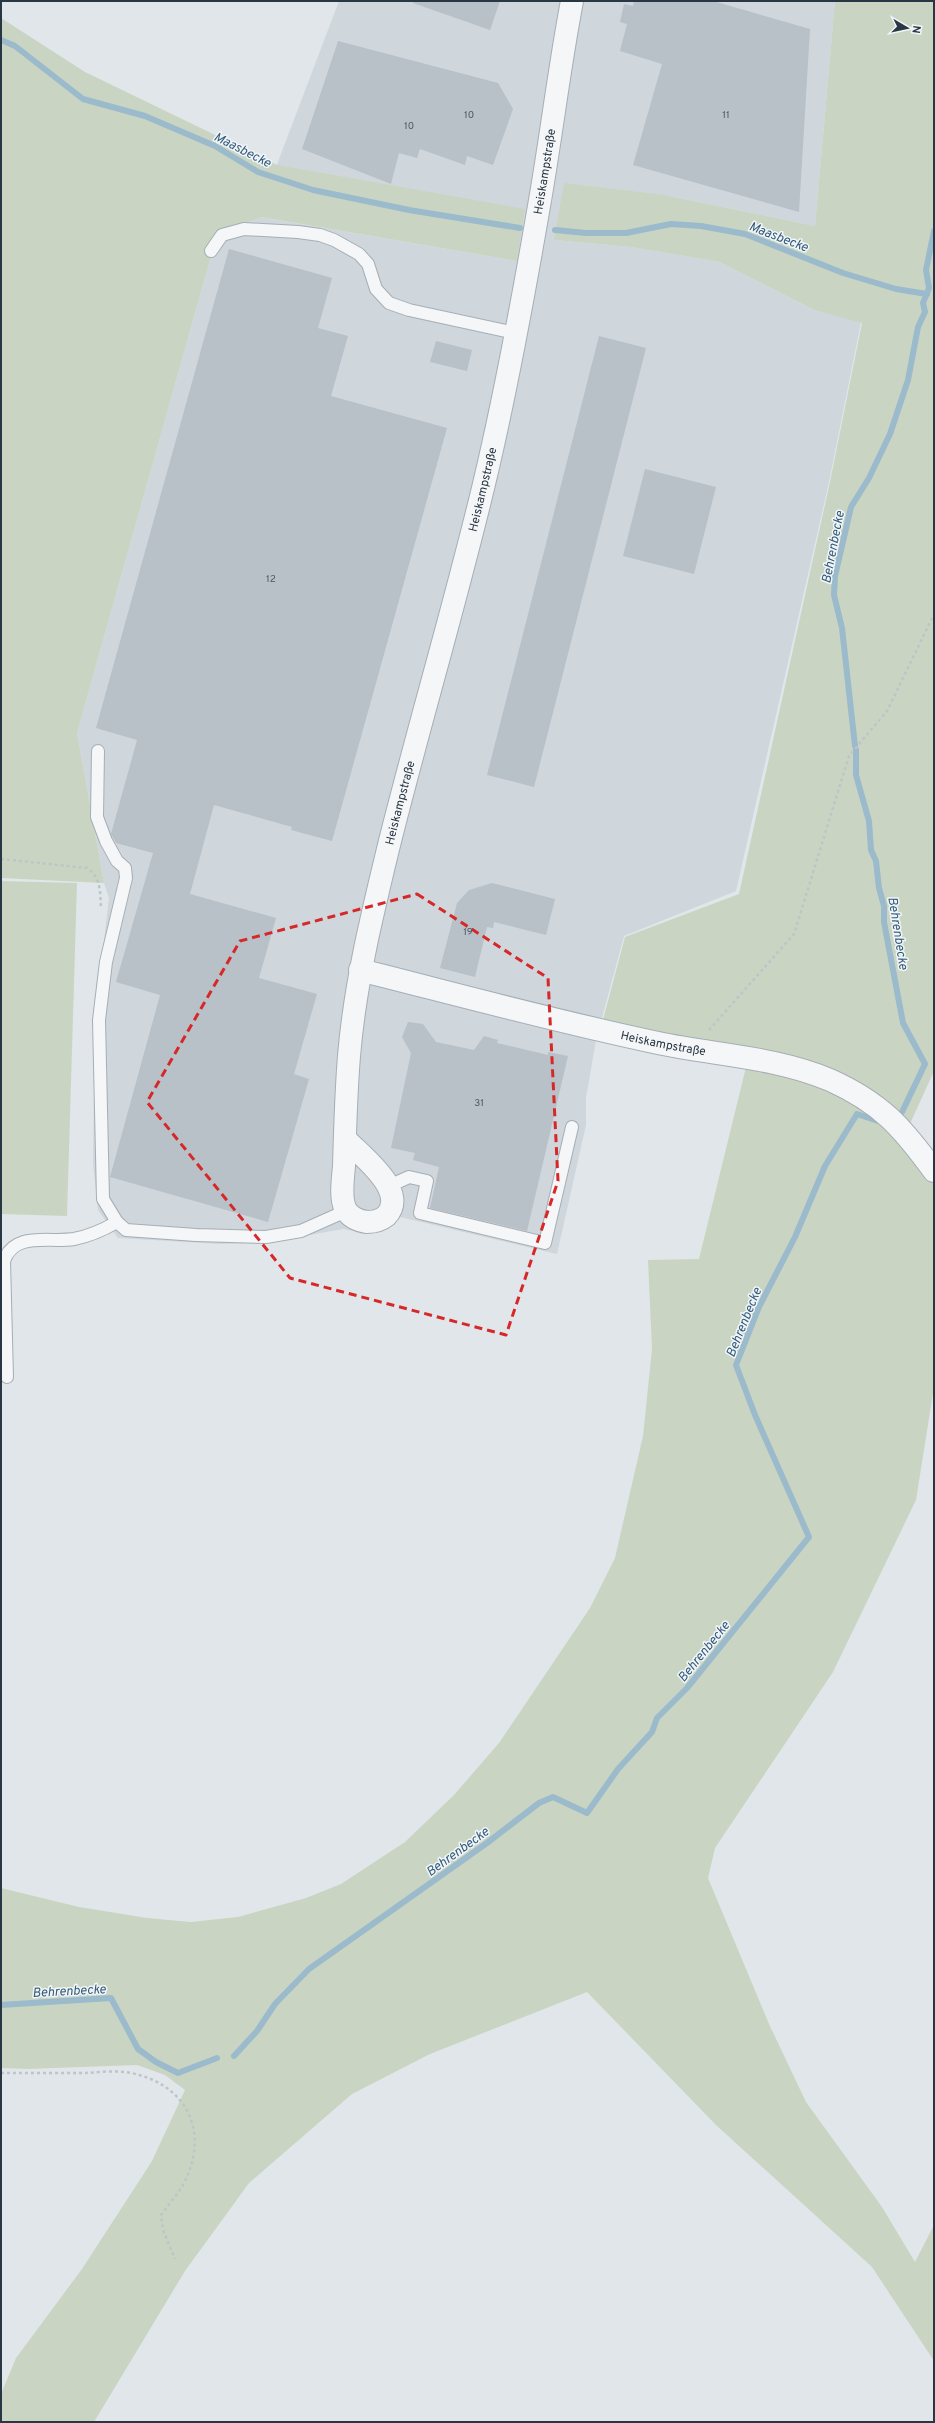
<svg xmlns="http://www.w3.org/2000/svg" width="935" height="2423" font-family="Overpass,sans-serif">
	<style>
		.built { fill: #cfd6dc }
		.green { fill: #c9d5c2 }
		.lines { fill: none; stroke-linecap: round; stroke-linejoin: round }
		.stream { stroke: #9bbacc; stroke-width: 6 }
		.building { fill: #b8c0c8 }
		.service-casing { stroke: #a6aeb5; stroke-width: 14 }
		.minor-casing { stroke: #a6aeb5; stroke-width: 24 }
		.path { stroke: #bfc4c9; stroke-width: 2.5; stroke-dasharray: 3 3; stroke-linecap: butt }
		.service { stroke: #f4f6f8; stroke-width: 12 }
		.minor { stroke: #f4f6f8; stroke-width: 22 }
		.marked { fill: none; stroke: #d62828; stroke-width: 3; stroke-dasharray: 8 5; stroke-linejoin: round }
		.labels { text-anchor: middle; stroke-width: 3; stroke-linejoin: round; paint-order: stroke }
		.number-label { font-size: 10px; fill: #4d5864 }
		.street-label { font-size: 12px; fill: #293643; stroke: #f1f5f8 }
		.water-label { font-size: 13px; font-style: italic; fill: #315b79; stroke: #f1f5f8 }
	</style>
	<rect width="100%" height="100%" fill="#e1e6ea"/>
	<polygon class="built" points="339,1 835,1 815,226 664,195 554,240 631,247 720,262 814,310 861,322 829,482 736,891 624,936 596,1040 586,1098 586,1125 557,1254 400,1217 388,1229 370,1234 343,1229 265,1243 220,1244 118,1238 98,1210 93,1164 95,1017 109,898 104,883 77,733 217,235 260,217 517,261 276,167"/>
	<g class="green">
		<polygon points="835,1 930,1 930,5 931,1 934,1 934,1071 909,1126 934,1179 934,1387 916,1500 833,1672 715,1848 708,1878 769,2024 806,2102 882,2207 915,2262 934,2225 934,2361 872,2267 716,2125 587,1992 430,2054 352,2094 249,2183 185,2271 94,2422 1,2422 1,2394 16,2358 82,2269 152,2161 185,2090 165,2075 137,2065 28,2069 1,2068 1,1888 79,1907 147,1918 191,1922 238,1917 306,1898 341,1884 405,1842 454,1795 499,1743 590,1608 615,1558 643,1436 652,1349 648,1260 699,1259 747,1063 603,1020 625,937 739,894 830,482 862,323 814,310 720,262 631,247 554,240 564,183 664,195 815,226"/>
		<polygon points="1,18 85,72 277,165 525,209 517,261 261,217 217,235 77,733 104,883 1,878"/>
		<polygon points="1,881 77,883 67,1216 1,1214"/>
	</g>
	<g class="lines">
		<g class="stream">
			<polyline points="1,40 15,46 83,99 145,116 215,146 258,172 313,190 409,210 520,228"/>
			<polyline points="555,230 586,233 626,233 671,224 701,226 745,234 843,273 896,289 927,294"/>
			<polyline points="855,746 842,628 834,595 835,576 851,507 869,478 890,434 908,380 918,327 925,312 923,303 929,288 926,270 934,231"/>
			<polyline points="856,750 856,775 869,821 871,850 876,861 879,888 884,906 884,922 903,1023 925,1064 902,1112"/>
			<polyline points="1,2005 111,1998 138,2049 156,2062 178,2073 217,2058"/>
			<polyline points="234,2056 257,2031 275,2004 309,1969 487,1843 539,1803 553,1797 587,1813 618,1769 652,1732 657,1718 687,1688 809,1537 755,1415 736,1365 759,1307 795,1237 825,1166 857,1114 878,1121"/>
		</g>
	</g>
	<g class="building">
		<polygon points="414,1 500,1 490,30 413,3"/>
		<polygon points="634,1 713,1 810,29 799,212 633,165 662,64 620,51 627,24 620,22 624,4 633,6"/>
		<polygon points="338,41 498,83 513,109 493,165 467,156 465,165 420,149 417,158 399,153 391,184 302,149"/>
		<polygon points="229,249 332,278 318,328 348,336 331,396 447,428 332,841 291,830 292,827 214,805 190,894 276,918 259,978 317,994 294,1074 309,1079 268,1222 110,1177 160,995 116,982 153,853 116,843 111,834 137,740 96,728"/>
		<polygon points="599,336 646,348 534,787 487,775"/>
		<polygon points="436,341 472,350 467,371 430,362"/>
		<polygon points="645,469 716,487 694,574 623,556"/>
		<polygon points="492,883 555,899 546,935 494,922 493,928 487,927 475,977 440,968 457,903 469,890"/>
		<polygon points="408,1022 423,1024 436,1042 474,1050 484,1036 498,1040 497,1043 548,1055 548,1052 568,1056 527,1231 430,1208 439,1167 413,1160 415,1153 391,1148 411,1053 402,1037"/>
	</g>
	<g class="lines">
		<g class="service-casing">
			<g id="service">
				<polyline points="211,251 222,235 244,229 298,232 320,235 334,240 359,254 368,264 376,289 389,303 409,310 515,333"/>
				<polyline points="98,751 97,817 106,841 117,861 125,868 126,878 106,962 99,1020 103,1199 117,1222 126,1230 196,1235 266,1237 301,1231 346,1211"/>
				<polyline points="389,1186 409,1177 427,1181 420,1213 545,1243 572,1127"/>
				<path d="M7 1377 4 1261C14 1231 49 1243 74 1239 90 1236 103 1230 117 1222"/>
			</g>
		</g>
		<g class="minor-casing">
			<g id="minor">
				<path id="s1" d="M360 970C459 995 558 1022 658 1043 715 1055 776 1057 830 1080 881 1103 902 1127 934 1171"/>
				<path id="s2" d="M345 1139C360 1154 410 1192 386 1216 381 1220 373 1222 367 1222 358 1221 348 1216 345 1208 340 1196 343 1179 344 1166 345 1130 346 1093 349 1056 355 984 372 915 389 845 419 725 455 605 484 484 506 392 523 299 539 206 551 138 559 69 572 1"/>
			</g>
		</g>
		<g class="path">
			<path d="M1 859 87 868C101 877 100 892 101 908"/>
			<polyline points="709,1030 794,934 849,756 887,711 934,614"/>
			<path d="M1 2073C29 2073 58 2073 86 2073 100 2072 117 2070 131 2073 189 2085 210 2134 183 2185 177 2195 168 2205 161 2215L163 2230 175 2259"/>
		</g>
		<use href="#service" class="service"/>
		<use href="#minor" class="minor"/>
	</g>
	<path class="marked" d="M417 894 548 978 558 1181 506 1335 290 1278 147 1102 240 941Z"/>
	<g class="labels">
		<g class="number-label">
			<text x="469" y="118">10</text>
			<text x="726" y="118">11</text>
			<text x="409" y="129">10</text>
			<text x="271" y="582">12</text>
			<text x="468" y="935">19</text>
			<text x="479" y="1106">31</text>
		</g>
		<g class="street-label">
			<text dy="4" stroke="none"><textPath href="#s2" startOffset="1203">Heiskampstraße</textPath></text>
			<text dy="4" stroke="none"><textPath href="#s2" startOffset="879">Heiskampstraße</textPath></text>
			<text dy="4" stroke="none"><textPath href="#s2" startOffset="555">Heiskampstraße</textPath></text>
			<text dy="4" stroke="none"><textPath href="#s1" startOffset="312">Heiskampstraße</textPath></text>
		</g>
		<g class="water-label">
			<text transform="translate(243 149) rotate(27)" y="5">Maasbecke</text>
			<text transform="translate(779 236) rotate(21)" y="5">Maasbecke</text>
			<text transform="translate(832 547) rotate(-79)" y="5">Behrenbecke</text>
			<text transform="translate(899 933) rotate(81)" y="5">Behrenbecke</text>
			<text transform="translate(743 1322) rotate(-68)" y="5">Behrenbecke</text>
			<text transform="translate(703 1651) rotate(-51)" y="5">Behrenbecke</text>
			<text transform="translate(457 1851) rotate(-36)" y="5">Behrenbecke</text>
			<text transform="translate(69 1990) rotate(-3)" y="5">Behrenbecke</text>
		</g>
	</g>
	<rect width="935" height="2423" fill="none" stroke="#293643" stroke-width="4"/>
	<g transform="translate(907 28) rotate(99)" stroke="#f1f5f8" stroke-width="3" paint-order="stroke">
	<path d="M0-3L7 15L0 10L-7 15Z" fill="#293643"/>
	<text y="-6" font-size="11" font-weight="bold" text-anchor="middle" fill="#293643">N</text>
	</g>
</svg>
